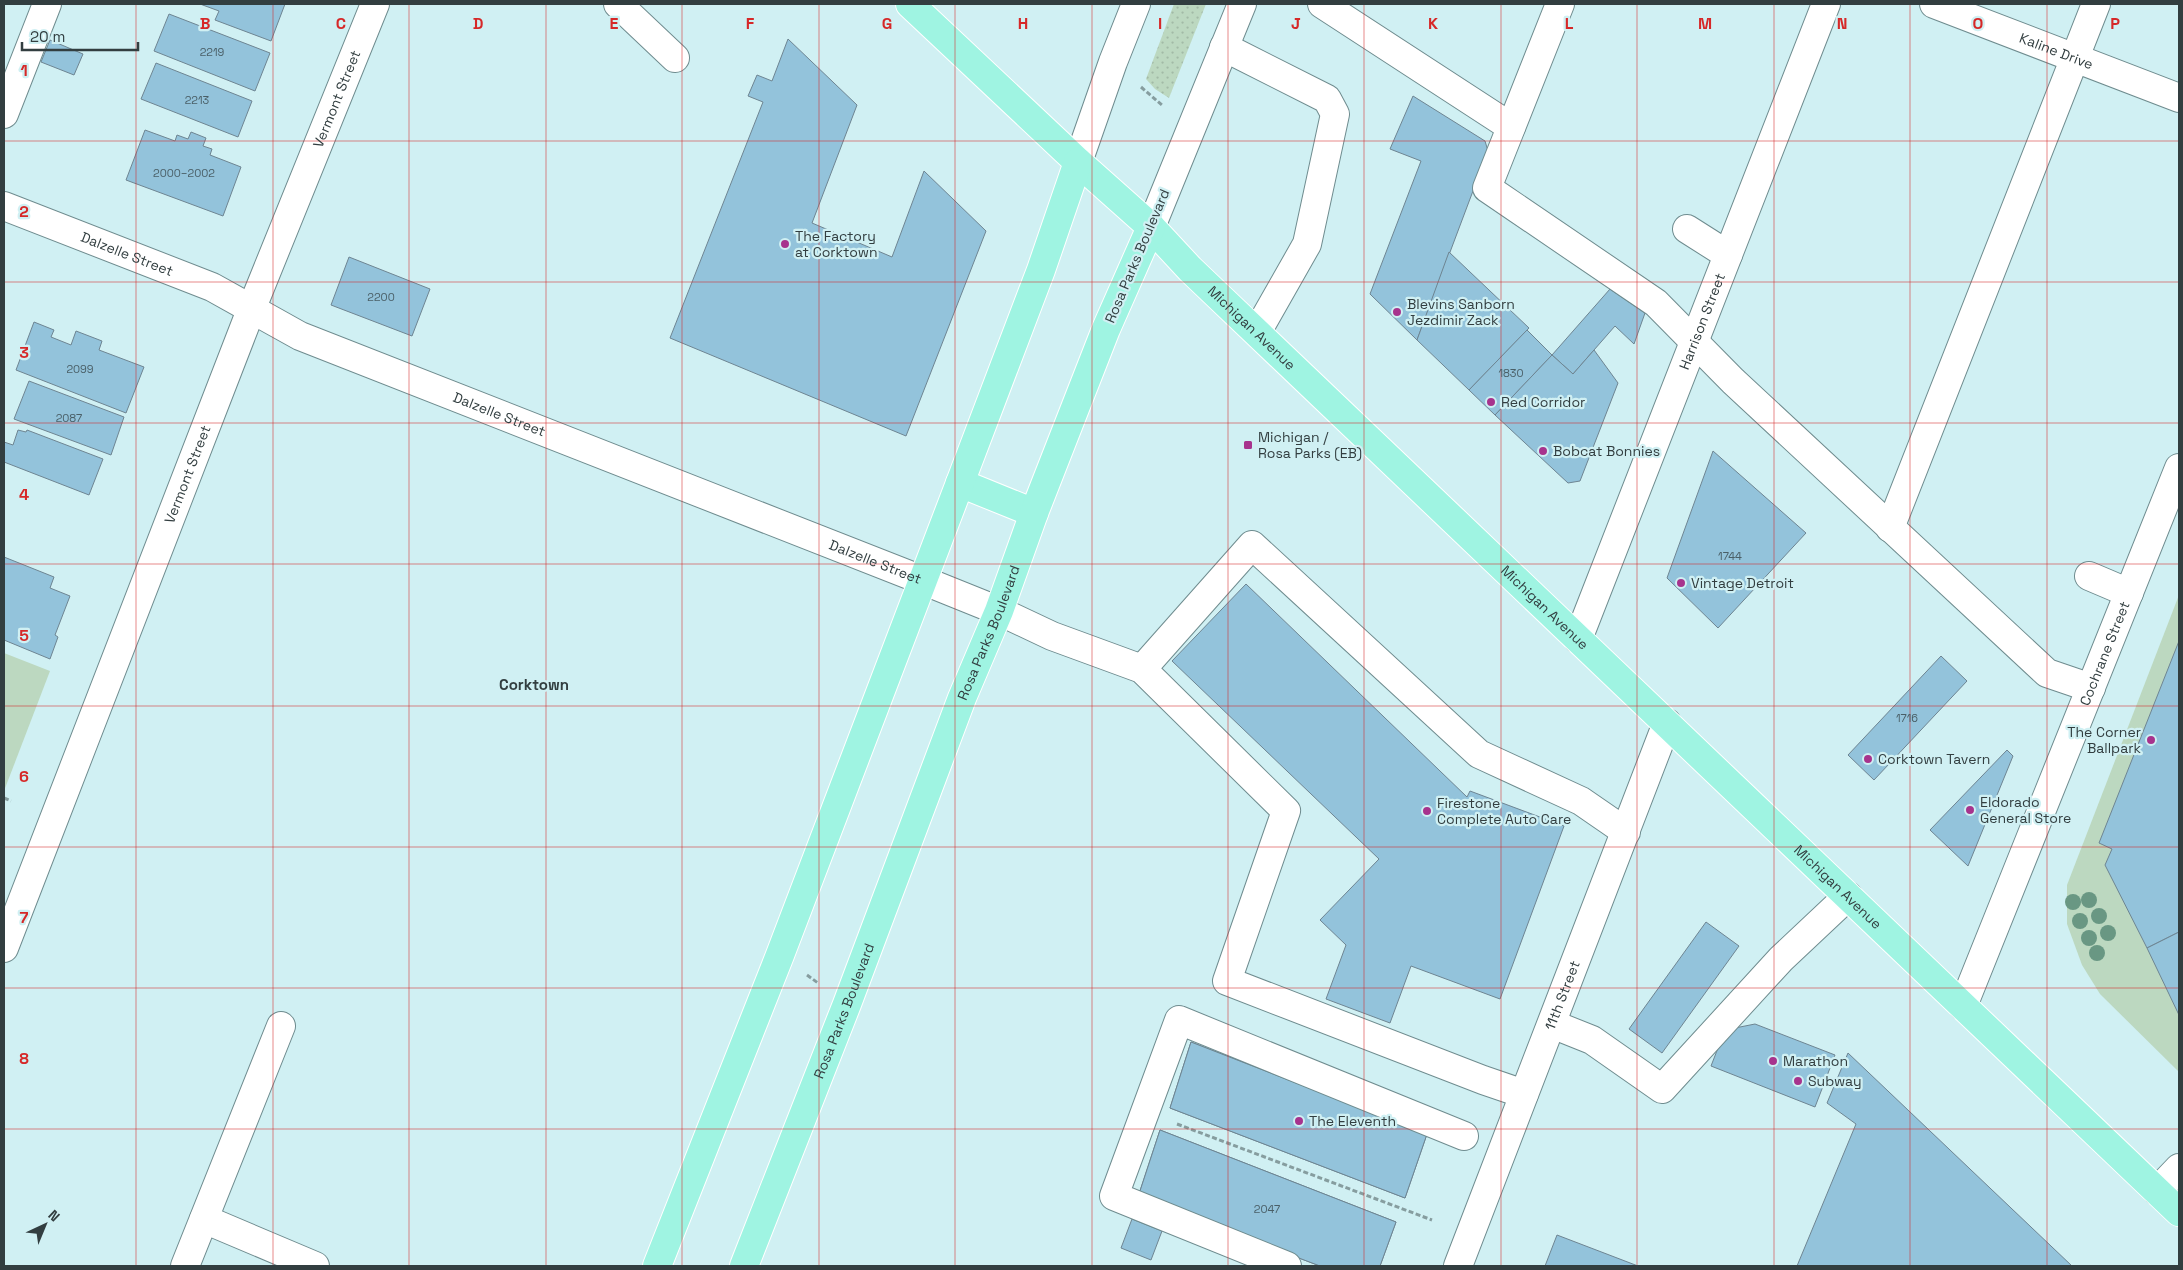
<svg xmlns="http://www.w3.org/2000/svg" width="2183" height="1270" font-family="'Space Grotesk',sans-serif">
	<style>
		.grass { fill: url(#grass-dots) }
		.green { fill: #bcd8c0 }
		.building { fill: #93c3db; stroke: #6e8592 }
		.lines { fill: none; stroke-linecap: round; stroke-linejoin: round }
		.minor-casing { stroke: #6f8c8f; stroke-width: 30 }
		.major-casing { stroke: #fff; stroke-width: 30 }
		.path { stroke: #869d9f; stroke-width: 3; stroke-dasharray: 5 2.5; stroke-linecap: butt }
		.minor { stroke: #fff; stroke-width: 28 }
		.major { stroke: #9ff4e2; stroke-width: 28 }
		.tree { fill: #699783 }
		.grid { fill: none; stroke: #d62828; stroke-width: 1; stroke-opacity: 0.55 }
		.poi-dot { fill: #a7338d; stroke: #d0f0f3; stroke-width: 2 }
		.labels { text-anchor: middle; stroke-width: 4.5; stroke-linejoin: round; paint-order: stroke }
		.number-label { font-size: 11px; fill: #4a5f67 }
		.street-label { font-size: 14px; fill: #323e40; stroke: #d0f0f3 }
		.poi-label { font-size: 14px; fill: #323e40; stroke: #d0f0f3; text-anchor: start }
		.neighbourhood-label { font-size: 15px; font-weight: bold; fill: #323e40; stroke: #d0f0f3 }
		.grid-label { font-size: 16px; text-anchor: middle; font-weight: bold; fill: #d62828; stroke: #d0f0f3; stroke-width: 4.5; stroke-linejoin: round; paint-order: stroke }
	</style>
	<defs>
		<pattern id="grass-dots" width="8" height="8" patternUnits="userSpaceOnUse" patternTransform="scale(1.25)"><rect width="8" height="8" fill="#bcd8c0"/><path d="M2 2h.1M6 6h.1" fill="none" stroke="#a2baa6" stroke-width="1.8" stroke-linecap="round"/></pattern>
	</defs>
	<rect width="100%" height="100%" fill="#d0f0f3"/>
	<polygon class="grass" points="1174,4 1206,4 1169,98 1155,89 1146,79"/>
	<g class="green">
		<polygon points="2179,595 2179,1072 2100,994 2082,965 2067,924 2067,885"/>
		<polygon points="4,653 50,671 4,791"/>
	</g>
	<g class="building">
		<polygon points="200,4 285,4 271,41 215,20 219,11"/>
		<polygon points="169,14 270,53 255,91 154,51"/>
		<polygon points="788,39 857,105 812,223 892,257 924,171 986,231 906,436 670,338 763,102 748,96 757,75 772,81"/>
		<polygon points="50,40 83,54 74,75 41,62"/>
		<polygon points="156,63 252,101 238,137 141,99"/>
		<polygon points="1413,96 1485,141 1488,151 1417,340 1370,294 1421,161 1390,149"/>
		<polygon points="145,130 175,141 177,135 188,139 191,132 206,138 203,146 212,149 210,155 241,167 223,216 126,180"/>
		<polygon points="1449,252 1529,328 1469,390 1417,340"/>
		<polygon points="349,257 430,289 412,336 331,305"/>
		<polygon points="1610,289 1645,313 1634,344 1615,326 1573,374 1552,355"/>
		<polygon points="34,322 54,330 51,337 71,345 76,331 102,341 99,350 144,367 126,413 16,370"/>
		<polygon points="1527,330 1552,355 1495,415 1469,390"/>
		<polygon points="1594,350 1618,383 1580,481 1568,483 1495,415 1552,355 1573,374"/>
		<polygon points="29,381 124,417 111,455 14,419"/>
		<polygon points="18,430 26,432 27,430 103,459 89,495 4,462 4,442 13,445"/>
		<polygon points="1713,451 1806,533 1718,628 1667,578"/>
		<polygon points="4,557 54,577 50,588 70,596 55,635 58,637 50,659 4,640"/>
		<polygon points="1246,584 1467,797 1470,791 1564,826 1500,999 1411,966 1390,1023 1326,999 1346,945 1320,920 1379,859 1172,661"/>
		<polygon points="2179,641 2179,932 2147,948 2105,865 2112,849 2099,843"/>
		<polygon points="1941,656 1967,681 1874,780 1848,755"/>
		<polygon points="2007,750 2013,756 1968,866 1930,830"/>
		<polygon points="1706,922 1739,946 1662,1053 1629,1029"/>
		<polygon points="2179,932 2179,1015 2147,948"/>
		<polygon points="1755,1024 1835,1055 1815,1107 1711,1066 1725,1030"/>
		<polygon points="1191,1042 1427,1134 1405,1198 1170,1108"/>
		<polygon points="1191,1042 1427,1134 1405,1198 1170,1108"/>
		<polygon points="1848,1053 2072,1266 1797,1266 1856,1124 1827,1103"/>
		<polygon points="1160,1130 1396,1222 1380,1266 1320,1266 1138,1197"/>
		<polygon points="1160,1130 1396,1222 1380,1266 1320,1266 1138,1197"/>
		<polygon points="1132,1219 1162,1231 1151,1260 1121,1248"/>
		<polygon points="1557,1235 1638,1266 1545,1266"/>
	</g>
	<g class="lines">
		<g class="minor-casing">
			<g id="minor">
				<polyline points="618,4 675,58"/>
				<polyline points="1322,4 1511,127"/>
				<polyline points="1560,4 1487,188 1656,303 1733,381 2047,673 2091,688"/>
				<path id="s1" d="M1934 4 2179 98"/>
				<polyline points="1224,47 1327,99 1335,114 1307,244 1257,332"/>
				<polyline points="4,114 47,4"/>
				<polyline points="1078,162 1113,62 1136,4"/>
				<path id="s2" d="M4 206 212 287 300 336 922 580 999 611 1052 636 1142 669 1286 811 1227 981 1483 1080 1524 1094"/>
				<polyline points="1151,227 1242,4"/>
				<polyline points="1687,229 1728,255"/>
				<polyline points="1890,528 2096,4"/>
				<polyline points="2089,576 2129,593"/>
				<path id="s3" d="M1578 639 1826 4"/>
				<polyline points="1142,669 1252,545 1479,754 1581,801 1626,832"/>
				<path id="s4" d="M4 948 251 310 375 4"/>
				<path id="s5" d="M1963 1006 2179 468"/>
				<polyline points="1552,1024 1592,1040 1662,1089 1781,959 1848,896"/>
				<polyline points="2157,1191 2179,1168"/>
				<polyline points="204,1219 315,1266"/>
				<polyline points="185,1266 281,1026"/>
				<polyline points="1287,1266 1114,1196 1179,1020 1464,1136"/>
				<path id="s6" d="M1458 1266 1667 723"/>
			</g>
		</g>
		<g class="major-casing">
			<g id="major">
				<path id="s7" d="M910 4 1078 162 1151 227 1190 269 2179 1212"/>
				<polyline points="960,483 1034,513"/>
				<polyline points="657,1266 780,955 960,483 1041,270 1078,162"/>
				<path id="s8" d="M744 1266 847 1004 962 698 999 611 1034 513 1106 329 1151 227"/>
			</g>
		</g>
		<g class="path">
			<polyline points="1141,87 1163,106"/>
			<polyline points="4,798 11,801"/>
			<polyline points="807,975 818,983"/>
			<polyline points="1177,1124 1432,1220"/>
		</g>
		<use href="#minor" class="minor"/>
		<use href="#major" class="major"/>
	</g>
	<g class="tree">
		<circle cx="2089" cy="900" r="8"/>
		<circle cx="2073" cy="902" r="8"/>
		<circle cx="2099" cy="916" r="8"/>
		<circle cx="2080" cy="921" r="8"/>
		<circle cx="2108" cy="933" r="8"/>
		<circle cx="2089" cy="938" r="8"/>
		<circle cx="2097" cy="953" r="8"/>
	</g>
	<path class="grid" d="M136 4V1266M273 4V1266M409 4V1266M546 4V1266M682 4V1266M819 4V1266M955 4V1266M1092 4V1266M1228 4V1266M1364 4V1266M1501 4V1266M1637 4V1266M1774 4V1266M1910 4V1266M2047 4V1266M4 141H2179M4 282H2179M4 423H2179M4 564H2179M4 706H2179M4 847H2179M4 988H2179M4 1129H2179"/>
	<g class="poi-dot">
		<circle cx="785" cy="244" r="5"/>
		<circle cx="1397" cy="312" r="5"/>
		<circle cx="1491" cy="402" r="5"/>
		<rect x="1243" y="440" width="10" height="10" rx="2.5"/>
		<circle cx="1543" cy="451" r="5"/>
		<circle cx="1681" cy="583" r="5"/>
		<circle cx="2151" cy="740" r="5"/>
		<circle cx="1868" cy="759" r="5"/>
		<circle cx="1970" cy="810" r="5"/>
		<circle cx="1427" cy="811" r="5"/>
		<circle cx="1773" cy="1061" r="5"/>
		<circle cx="1798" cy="1081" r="5"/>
		<circle cx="1299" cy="1121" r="5"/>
	</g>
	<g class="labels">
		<g class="number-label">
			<text x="212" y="56">2219</text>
			<text x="197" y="104">2213</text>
			<text x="184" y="177">2000–2002</text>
			<text x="381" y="301">2200</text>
			<text x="80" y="373">2099</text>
			<text x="1511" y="377">1830</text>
			<text x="69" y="422">2087</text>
			<text x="1730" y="560">1744</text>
			<text x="1907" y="722">1716</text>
			<text x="1267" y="1213">2047</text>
		</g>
		<g class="street-label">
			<text dy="5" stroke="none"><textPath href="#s1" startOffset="131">Kaline Drive</textPath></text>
			<text dy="5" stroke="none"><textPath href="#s4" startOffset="912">Vermont Street</textPath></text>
			<text dy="5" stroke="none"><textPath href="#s2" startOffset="132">Dalzelle Street</textPath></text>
			<text transform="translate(1137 256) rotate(-67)" y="5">Rosa Parks Boulevard</text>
			<text dy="5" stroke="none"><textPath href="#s3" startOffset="341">Harrison Street</textPath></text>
			<text dy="5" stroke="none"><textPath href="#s7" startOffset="471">Michigan Avenue</textPath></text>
			<text dy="5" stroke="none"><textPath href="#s2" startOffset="538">Dalzelle Street</textPath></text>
			<text dy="5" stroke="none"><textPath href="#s4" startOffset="508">Vermont Street</textPath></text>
			<text dy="5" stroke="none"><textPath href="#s2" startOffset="942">Dalzelle Street</textPath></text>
			<text dy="5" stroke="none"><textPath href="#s7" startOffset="876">Michigan Avenue</textPath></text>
			<text dy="5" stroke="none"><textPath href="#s8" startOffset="679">Rosa Parks Boulevard</textPath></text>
			<text dy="5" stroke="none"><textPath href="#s5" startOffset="380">Cochrane Street</textPath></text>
			<text dy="5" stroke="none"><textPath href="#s7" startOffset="1281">Michigan Avenue</textPath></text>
			<text dy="5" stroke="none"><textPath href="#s6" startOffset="290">11th Street</textPath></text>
			<text dy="5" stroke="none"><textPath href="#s8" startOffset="274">Rosa Parks Boulevard</textPath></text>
		</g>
		<g class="poi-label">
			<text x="795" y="241">The Factory<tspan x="795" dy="16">at Corktown</tspan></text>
			<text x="1407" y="309">Blevins Sanborn<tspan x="1407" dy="16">Jezdimir Zack</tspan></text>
			<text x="1501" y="407">Red Corridor</text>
			<text x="1258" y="442">Michigan /<tspan x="1258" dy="16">Rosa Parks (EB)</tspan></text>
			<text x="1553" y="456">Bobcat Bonnies</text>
			<text x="1691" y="588">Vintage Detroit</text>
			<text x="2141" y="737" text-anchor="end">The Corner<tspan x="2141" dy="16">Ballpark</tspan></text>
			<text x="1878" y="764">Corktown Tavern</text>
			<text x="1980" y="807">Eldorado<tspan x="1980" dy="16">General Store</tspan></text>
			<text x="1437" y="808">Firestone<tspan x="1437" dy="16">Complete Auto Care</tspan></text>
			<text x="1783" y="1066">Marathon</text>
			<text x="1808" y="1086">Subway</text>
			<text x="1309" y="1126">The Eleventh</text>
		</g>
		<g class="neighbourhood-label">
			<text x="534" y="690">Corktown</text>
		</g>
	</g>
	<g class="grid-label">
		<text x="205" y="29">B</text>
		<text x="341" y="29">C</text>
		<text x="478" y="29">D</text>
		<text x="614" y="29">E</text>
		<text x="750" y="29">F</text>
		<text x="887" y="29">G</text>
		<text x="1023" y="29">H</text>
		<text x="1160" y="29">I</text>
		<text x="1296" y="29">J</text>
		<text x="1433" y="29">K</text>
		<text x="1569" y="29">L</text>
		<text x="1705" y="29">M</text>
		<text x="1842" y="29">N</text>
		<text x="1978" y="29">O</text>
		<text x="2115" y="29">P</text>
		<text x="24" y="76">1</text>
		<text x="24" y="217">2</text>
		<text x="24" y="358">3</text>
		<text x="24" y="500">4</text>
		<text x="24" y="641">5</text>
		<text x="24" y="782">6</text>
		<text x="24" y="923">7</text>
		<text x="24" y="1064">8</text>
	</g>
	<rect width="2183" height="1270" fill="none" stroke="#323e40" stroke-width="10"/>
	<g transform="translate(45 1225) rotate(44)" stroke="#d0f0f3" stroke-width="4" paint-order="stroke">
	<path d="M0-4L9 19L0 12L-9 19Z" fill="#323e40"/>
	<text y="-8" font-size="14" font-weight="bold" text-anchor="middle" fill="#323e40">N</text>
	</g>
	<path d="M22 42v8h116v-8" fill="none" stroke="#323e40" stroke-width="2.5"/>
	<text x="30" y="42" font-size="15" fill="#323e40" stroke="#d0f0f3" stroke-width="4" paint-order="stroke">20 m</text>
</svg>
